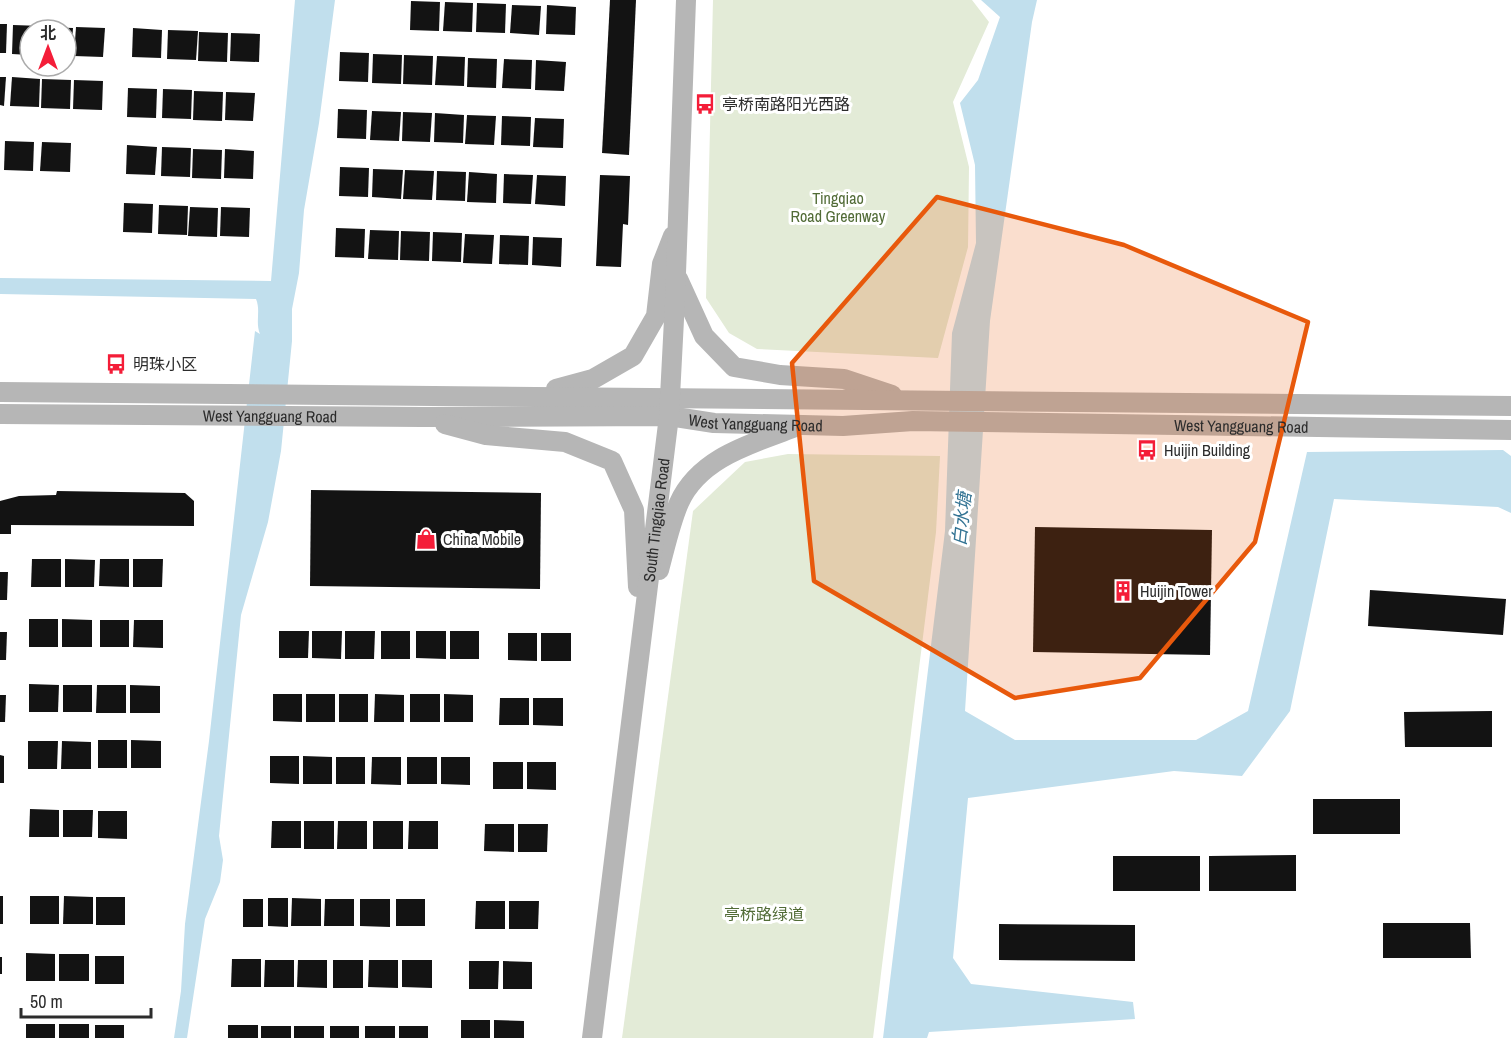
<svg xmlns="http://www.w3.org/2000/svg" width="1511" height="1038" font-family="'Archivo Narrow','Noto Sans SC',sans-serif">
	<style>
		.green { fill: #e3ebd7 }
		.water { fill: #c1dfed }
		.building { fill: #131313 }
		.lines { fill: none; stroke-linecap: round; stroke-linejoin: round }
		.secondary { stroke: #b6b6b6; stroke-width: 20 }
		.marked { fill: #e8590c; fill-opacity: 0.2; stroke: #e8590c; stroke-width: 4.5; stroke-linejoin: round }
		.labels { text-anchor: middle; stroke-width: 6; stroke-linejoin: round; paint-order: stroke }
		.poi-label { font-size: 16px; fill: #2c2c2c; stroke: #fff; text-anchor: start }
		.park-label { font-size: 16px; fill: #516b36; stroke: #fff }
		.street-label { font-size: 16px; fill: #2c2c2c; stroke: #fff }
		.water-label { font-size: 18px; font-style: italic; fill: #347494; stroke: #fff }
	</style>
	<rect width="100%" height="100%" fill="#fff"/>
	<g class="green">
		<polygon points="713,0 972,0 989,22 953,102 969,167 968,247 938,358 757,349 729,333 706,298"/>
		<polygon points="788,454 940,456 936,532 873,1038 622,1038 693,511 745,462"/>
	</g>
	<g class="water">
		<path d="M295 0H335L319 123 304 210 299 273 292 309V341L281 451 268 522 241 615 219 836 223 860 220 882 205 919 187 1038H174L181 991 185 924 209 741 255 331 260 334C255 322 261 311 256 299L0 294V278L271 281Z"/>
		<polygon points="981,0 1037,0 1032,22 990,321 965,711 1015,740 1196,740 1248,711 1307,452 1503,450 1511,456 1511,513 1498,507 1334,499 1290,711 1242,776 1174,771 968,798 953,958 971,984 1133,1002 1135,1019 929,1032 927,1038 883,1038 945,531 952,333 976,243 975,165 960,103 978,80 1000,17"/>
	</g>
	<g class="building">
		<polygon points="610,0 636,0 629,155 602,153"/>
		<polygon points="411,1 440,2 439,31 410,30"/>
		<polygon points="445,2 473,3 472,32 443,31"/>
		<polygon points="477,3 506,4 505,33 476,32"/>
		<polygon points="512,5 541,6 539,35 510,33"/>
		<polygon points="547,5 576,7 575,35 546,34"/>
		<polygon points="0,24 7,24 6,53 0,53"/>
		<polygon points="13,25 42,26 42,30 30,30 30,55 12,54"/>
		<polygon points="43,27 73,28 71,57 66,56 66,30 43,30"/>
		<polygon points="76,27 105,28 103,57 74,56"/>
		<polygon points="133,28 162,30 161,58 132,57"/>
		<polygon points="168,30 198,31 196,60 167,59"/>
		<polygon points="199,32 228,33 227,62 198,61"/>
		<polygon points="231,33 260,34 259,62 230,61"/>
		<polygon points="340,52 369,53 368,82 339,81"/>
		<polygon points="373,54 402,55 401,84 372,83"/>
		<polygon points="404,55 433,56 432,85 403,84"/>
		<polygon points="437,56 465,57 464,86 435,85"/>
		<polygon points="468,58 497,59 496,88 467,87"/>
		<polygon points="504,59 532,60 531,89 502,88"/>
		<polygon points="536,60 566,62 564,91 535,90"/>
		<polygon points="0,77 6,77 4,106 0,105"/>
		<polygon points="12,77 40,79 39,107 10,106"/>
		<polygon points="42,79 71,80 70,109 41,108"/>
		<polygon points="74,80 103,81 102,110 73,109"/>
		<polygon points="128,88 157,89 156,118 127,117"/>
		<polygon points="163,89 192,90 191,119 162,118"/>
		<polygon points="194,91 223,92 222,121 193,120"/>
		<polygon points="226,92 255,93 253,121 225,120"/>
		<polygon points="338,109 367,110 366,139 337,138"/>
		<polygon points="372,111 401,112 399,141 370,140"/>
		<polygon points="403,112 432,113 430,142 402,141"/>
		<polygon points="435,113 464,115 463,143 434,142"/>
		<polygon points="467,115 496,116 494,145 465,144"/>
		<polygon points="502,116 531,117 530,146 501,145"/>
		<polygon points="535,118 564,119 563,148 533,147"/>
		<polygon points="5,141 34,142 33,171 4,170"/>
		<polygon points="42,142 71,143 70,172 40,171"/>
		<polygon points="127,145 157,147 155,175 126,174"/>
		<polygon points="162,147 191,148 190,177 161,176"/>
		<polygon points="193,149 222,150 221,179 192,178"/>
		<polygon points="225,149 254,151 253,179 224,178"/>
		<polygon points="340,167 369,168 368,197 339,196"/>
		<polygon points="373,169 403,170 401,199 372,197"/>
		<polygon points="405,170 434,171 432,200 403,199"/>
		<polygon points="437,171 466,172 465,201 436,200"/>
		<polygon points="469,172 497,174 496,203 467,202"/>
		<polygon points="504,174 533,175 531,204 503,203"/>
		<polygon points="537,175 566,176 565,206 535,204"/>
		<polygon points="600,175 630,176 628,225 623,224 621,267 596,266"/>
		<polygon points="124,203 153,204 152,233 123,232"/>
		<polygon points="159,205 188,206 187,235 158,234"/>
		<polygon points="190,207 218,208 217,237 188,236"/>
		<polygon points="221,207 250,208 249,237 220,236"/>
		<polygon points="336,228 365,229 364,258 335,257"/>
		<polygon points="370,230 399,231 398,260 368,259"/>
		<polygon points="401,231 430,232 429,261 400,260"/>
		<polygon points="433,232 462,233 461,262 432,261"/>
		<polygon points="465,234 494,235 492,264 463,263"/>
		<polygon points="500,235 529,236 528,265 499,264"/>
		<polygon points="533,237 562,238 561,267 532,265"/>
		<polygon points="311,490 541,493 540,589 310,586"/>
		<polygon points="57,491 185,493 194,501 194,526 11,525 11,534 0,534 0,501 19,496 56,495"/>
		<polygon points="1035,527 1212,530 1210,655 1033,652"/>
		<polygon points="32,559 61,559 61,587 31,587"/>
		<polygon points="65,559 95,560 94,587 65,587"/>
		<polygon points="100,559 129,559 129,587 99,586"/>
		<polygon points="133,559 163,559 162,587 133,587"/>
		<polygon points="0,572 8,572 7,600 0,600"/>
		<polygon points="1370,590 1506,599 1503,635 1368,626"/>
		<rect x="29" y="619" width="29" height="28"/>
		<polygon points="62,619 92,620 92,647 62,647"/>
		<rect x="100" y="620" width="29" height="27"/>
		<polygon points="134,620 163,620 163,648 133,647"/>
		<polygon points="279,631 309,631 308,658 279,658"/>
		<polygon points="312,631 342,631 341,659 312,658"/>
		<polygon points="345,631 375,631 374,659 345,659"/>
		<rect x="381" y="631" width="29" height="28"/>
		<polygon points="416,631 446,631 446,659 416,658"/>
		<rect x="450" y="631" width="29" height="28"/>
		<polygon points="0,632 7,632 6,660 0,660"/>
		<polygon points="508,633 537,633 537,661 508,660"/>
		<rect x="541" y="633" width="30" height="28"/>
		<polygon points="29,684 59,685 58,712 29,712"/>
		<rect x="63" y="685" width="29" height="27"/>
		<polygon points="97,685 126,685 126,713 96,713"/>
		<polygon points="130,685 160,686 160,713 130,713"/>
		<polygon points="273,694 302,694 302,722 273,721"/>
		<rect x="306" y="694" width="29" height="28"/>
		<rect x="339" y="694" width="29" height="28"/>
		<polygon points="375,694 404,695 404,722 374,722"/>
		<rect x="410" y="694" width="30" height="28"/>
		<polygon points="444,694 473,695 473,722 444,722"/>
		<polygon points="0,695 6,695 5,722 0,722"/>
		<polygon points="500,698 529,698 529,725 499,725"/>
		<polygon points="533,698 563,698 563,726 533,725"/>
		<polygon points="1492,711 1492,747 1405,747 1404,712"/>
		<rect x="98" y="740" width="29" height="28"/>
		<polygon points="131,740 161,741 161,768 131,768"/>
		<polygon points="28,741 58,741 57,769 28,769"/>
		<polygon points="62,741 91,742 91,769 61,769"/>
		<polygon points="0,755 4,756 4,783 0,783"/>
		<polygon points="270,756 299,756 299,784 270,783"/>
		<polygon points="303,756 332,757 332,784 303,784"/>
		<rect x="336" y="757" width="29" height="27"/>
		<polygon points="372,757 401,757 401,785 371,784"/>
		<rect x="407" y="757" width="30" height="27"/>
		<polygon points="441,757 470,757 470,785 441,784"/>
		<rect x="493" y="762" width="30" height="27"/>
		<polygon points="527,762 556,762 556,790 527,789"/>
		<rect x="1313" y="799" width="87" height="35"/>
		<polygon points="30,809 59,810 59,837 29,837"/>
		<polygon points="63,810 93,810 92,837 63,837"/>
		<polygon points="98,811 127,811 127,839 98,838"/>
		<polygon points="272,821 301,821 301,848 271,848"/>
		<rect x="304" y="821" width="30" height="28"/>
		<polygon points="338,821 367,821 367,849 337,849"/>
		<rect x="373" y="821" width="30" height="28"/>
		<polygon points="409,821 438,821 438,849 408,849"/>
		<polygon points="485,824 514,824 514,852 484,851"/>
		<polygon points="518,824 548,824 547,852 518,852"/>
		<polygon points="1296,855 1296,891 1209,891 1209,856"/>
		<rect x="1113" y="856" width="87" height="35"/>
		<rect x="0" y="896" width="3" height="28"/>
		<rect x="30" y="896" width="29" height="28"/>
		<polygon points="64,896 93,897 93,924 63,924"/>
		<rect x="96" y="897" width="29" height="28"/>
		<polygon points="268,898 288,898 288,927 268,926"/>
		<polygon points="292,898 321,899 321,926 291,926"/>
		<rect x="243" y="899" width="20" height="28"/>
		<polygon points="325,899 354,899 354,926 324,926"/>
		<polygon points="360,899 390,899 390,927 360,926"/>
		<rect x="396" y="899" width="29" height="27"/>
		<polygon points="476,901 505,901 505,929 475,929"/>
		<polygon points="509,901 539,901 538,929 509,929"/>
		<polygon points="1383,923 1470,923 1471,958 1383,958"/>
		<polygon points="999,924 1135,925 1135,961 999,960"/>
		<polygon points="26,953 55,954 55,981 26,981"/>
		<rect x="59" y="954" width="30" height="27"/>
		<rect x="95" y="956" width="29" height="28"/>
		<rect x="0" y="957" width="2" height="17"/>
		<polygon points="232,959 261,959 261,987 231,987"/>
		<polygon points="265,960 294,960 294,987 264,987"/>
		<polygon points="298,960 327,960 327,988 297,987"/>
		<rect x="333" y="960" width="30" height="28"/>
		<polygon points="369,960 398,960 398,988 368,987"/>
		<polygon points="402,960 432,960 432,988 402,987"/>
		<polygon points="469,961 499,961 498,989 469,989"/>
		<polygon points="503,961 532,962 532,989 503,989"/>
		<rect x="461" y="1020" width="29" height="18"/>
		<polygon points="494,1020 524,1021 524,1038 494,1038"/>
		<rect x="26" y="1024" width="29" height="14"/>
		<rect x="59" y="1024" width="30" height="14"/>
		<rect x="95" y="1025" width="29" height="13"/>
		<rect x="228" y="1025" width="30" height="13"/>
		<rect x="261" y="1026" width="30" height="12"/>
		<rect x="294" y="1026" width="30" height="12"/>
		<rect x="330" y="1026" width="29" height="12"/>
		<rect x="365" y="1026" width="30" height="12"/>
		<rect x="399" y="1026" width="29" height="12"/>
	</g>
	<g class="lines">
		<g class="secondary">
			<polyline points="678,279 704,336 734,367 780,375 844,379 892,395"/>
			<polyline points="556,389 593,379 633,356 656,316 662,264 673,236"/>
			<polyline points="0,392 1511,406"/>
			<path id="s1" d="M0 414 422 417 669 416 714 423 843 426 913 421 1511 430"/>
			<polyline points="445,424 486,435 565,442 612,461 634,510 638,587"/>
			<path d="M659 570C665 548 670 524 679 503 699 458 751 444 793 428"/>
			<path id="s2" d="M592 1038 669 416 675 300 686 0"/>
		</g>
	</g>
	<path class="marked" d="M937 197 1124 245 1308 322 1255 542 1140 678 1015 698 814 581 792 363Z"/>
	<defs>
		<g id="bus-bare" transform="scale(1.62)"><path d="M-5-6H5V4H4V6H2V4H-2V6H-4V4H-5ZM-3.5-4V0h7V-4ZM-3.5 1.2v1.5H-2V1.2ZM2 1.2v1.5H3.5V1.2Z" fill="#f41d38" stroke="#fff" stroke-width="2.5" paint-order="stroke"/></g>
		<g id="shop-bare" transform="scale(1.62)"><path d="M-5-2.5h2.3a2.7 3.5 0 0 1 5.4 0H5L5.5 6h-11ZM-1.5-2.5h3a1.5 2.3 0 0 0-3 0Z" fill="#f41d38" stroke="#fff" stroke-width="2.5" paint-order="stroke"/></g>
		<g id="building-bare" transform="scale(1.62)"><path d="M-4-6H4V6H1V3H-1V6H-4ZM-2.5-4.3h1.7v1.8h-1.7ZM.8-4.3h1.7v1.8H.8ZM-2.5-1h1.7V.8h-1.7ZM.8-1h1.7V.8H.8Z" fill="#f41d38" stroke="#fff" stroke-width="2.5" paint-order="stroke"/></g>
	</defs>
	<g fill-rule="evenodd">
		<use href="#bus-bare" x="705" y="104"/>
		<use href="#bus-bare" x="116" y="364"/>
		<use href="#bus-bare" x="1147" y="450"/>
		<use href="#shop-bare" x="426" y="539"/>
		<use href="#building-bare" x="1123" y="591"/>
	</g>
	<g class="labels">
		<g class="poi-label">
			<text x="722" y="110">亭桥南路阳光西路</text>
			<text x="133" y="370">明珠小区</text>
			<text x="1164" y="456">Huijin Building</text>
			<text x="443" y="545">China Mobile</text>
			<text x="1140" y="597">Huijin Tower</text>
		</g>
		<g class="park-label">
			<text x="838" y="204">Tingqiao<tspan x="838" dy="18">Road Greenway</tspan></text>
			<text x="764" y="920">亭桥路绿道</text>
		</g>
		<g class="street-label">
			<text dy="6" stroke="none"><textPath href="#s1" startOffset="270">West Yangguang Road</textPath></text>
			<text dy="6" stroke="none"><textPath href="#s1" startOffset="756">West Yangguang Road</textPath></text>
			<text dy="6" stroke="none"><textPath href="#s1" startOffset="1242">West Yangguang Road</textPath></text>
			<text dy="6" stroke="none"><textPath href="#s2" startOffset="522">South Tingqiao Road</textPath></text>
		</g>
		<g class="water-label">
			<text transform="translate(962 519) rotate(-84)" y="6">白水塘</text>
		</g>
	</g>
	<g transform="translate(48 48)"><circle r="28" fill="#ffffff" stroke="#ababab" stroke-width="1.5"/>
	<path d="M0-4.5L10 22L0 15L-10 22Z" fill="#f41d38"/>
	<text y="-9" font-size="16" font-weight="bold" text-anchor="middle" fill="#2c2c2c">北</text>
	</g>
	<path d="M21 1008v9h130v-9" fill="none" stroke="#2c2c2c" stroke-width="3"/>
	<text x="30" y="1008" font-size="18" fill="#2c2c2c" stroke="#ffffff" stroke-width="4.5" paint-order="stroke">50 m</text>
</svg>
